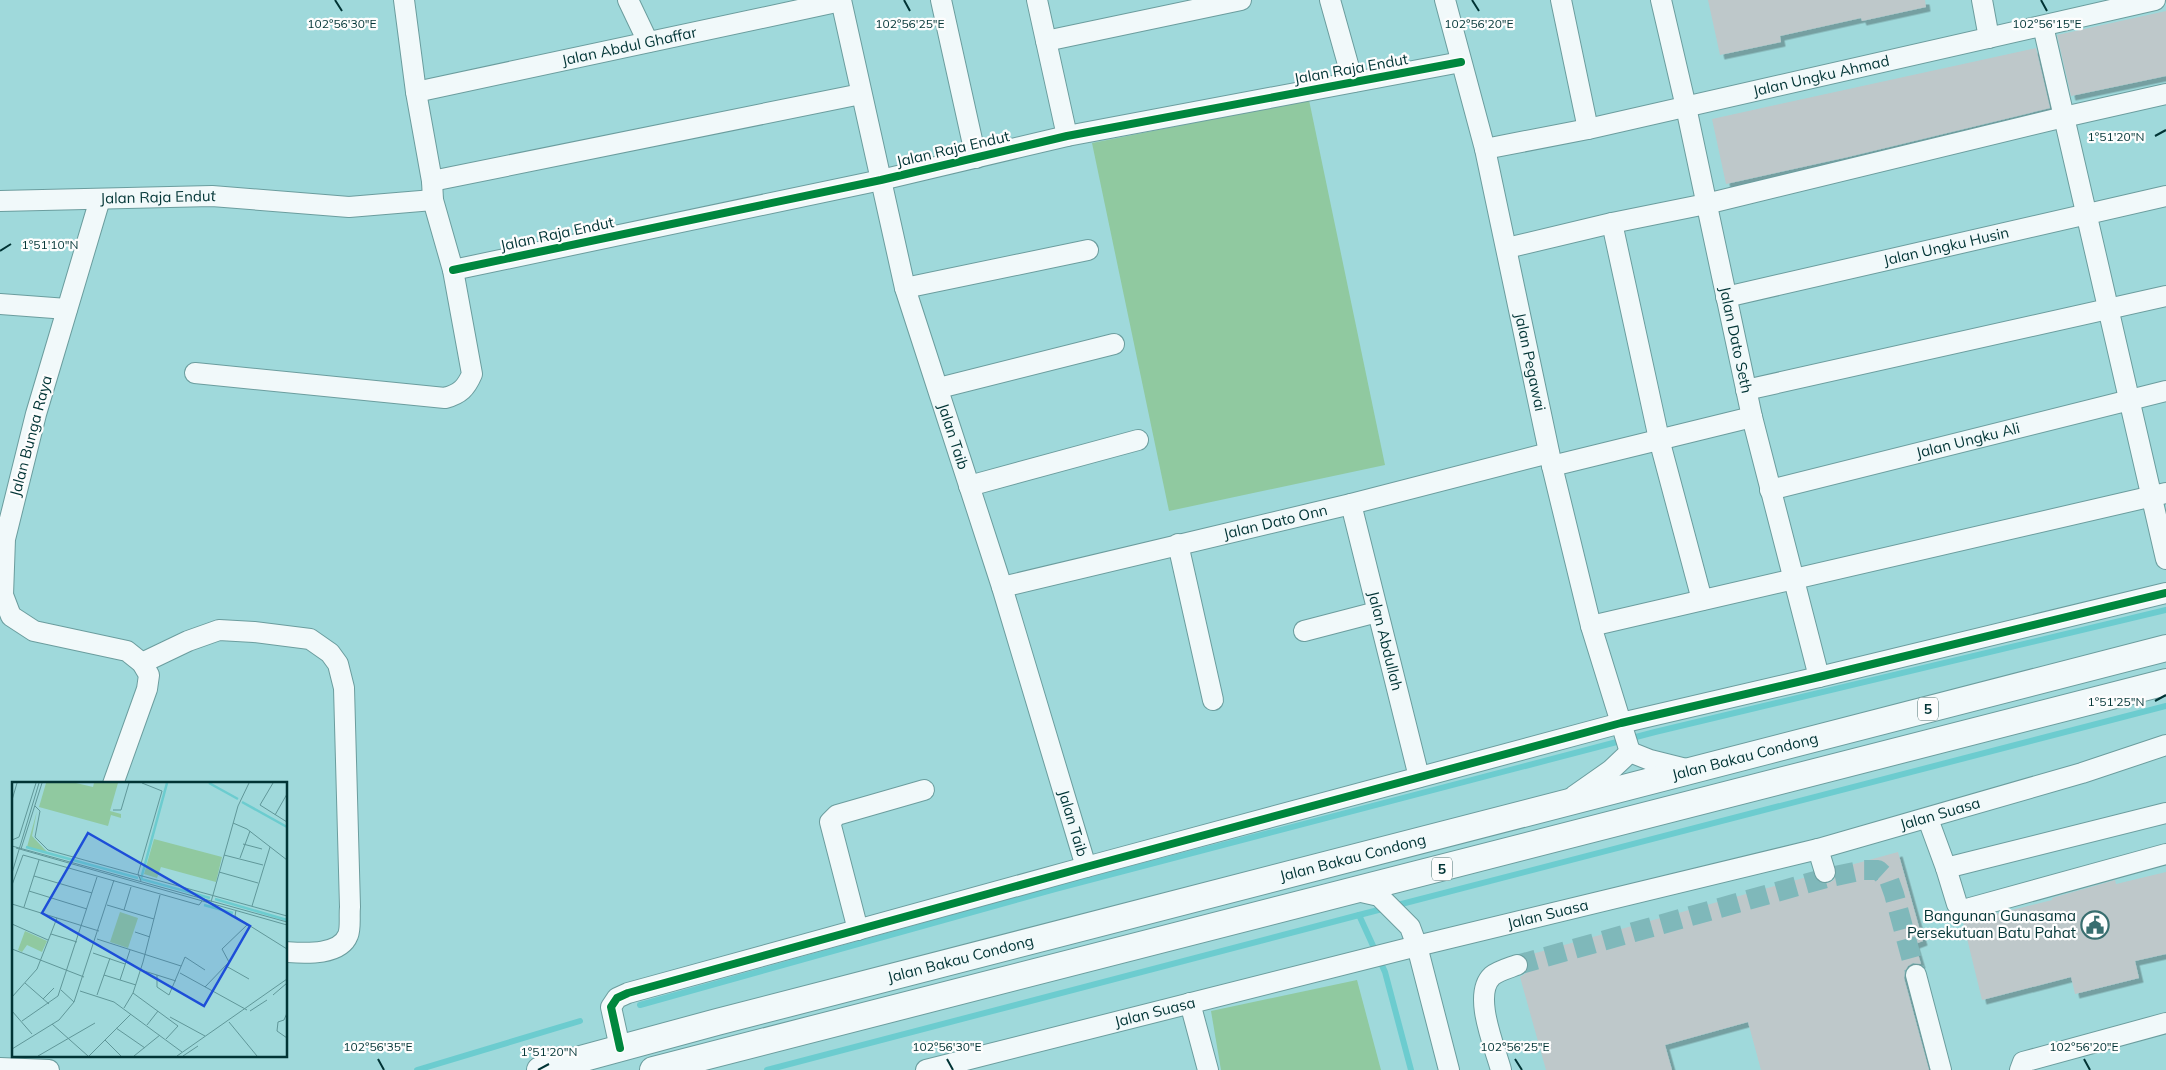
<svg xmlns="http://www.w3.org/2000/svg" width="2166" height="1070" font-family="Mulish,sans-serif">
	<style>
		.green { fill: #90c9a0 }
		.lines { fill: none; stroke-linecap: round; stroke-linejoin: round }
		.stream { stroke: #6ccccf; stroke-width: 6 }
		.building { fill: #bec8ca; filter: url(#shadow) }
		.minor-tunnel { stroke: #7fb8ba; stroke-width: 20; stroke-dasharray: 20 10; stroke-linecap: butt }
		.minor-casing { stroke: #6b9d9e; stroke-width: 22 }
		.major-casing { stroke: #6b9d9e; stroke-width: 28 }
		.minor { stroke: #f1f9fa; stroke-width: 20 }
		.major { stroke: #f1f9fa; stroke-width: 26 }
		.cycleway-casing { stroke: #fdfdfd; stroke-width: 11 }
		.cycleway { stroke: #00873e; stroke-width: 8 }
		.ticks { fill: none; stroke: #013435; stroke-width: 2 }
		.labels { text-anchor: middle; stroke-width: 4.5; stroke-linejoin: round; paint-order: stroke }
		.shield { fill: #fdfdfd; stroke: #4d7071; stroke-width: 1 }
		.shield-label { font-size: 14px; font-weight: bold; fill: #013435 }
		.street-label { font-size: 15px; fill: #013435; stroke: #fdfdfd }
		.poi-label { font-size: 15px; fill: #013435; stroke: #fdfdfd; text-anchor: end }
		.inset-river { fill: none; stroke: #6ccccf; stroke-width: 2.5 }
		.inset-road { fill: none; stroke: #609799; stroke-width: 1 }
		.view { fill: #1d4ed8; fill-opacity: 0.15; stroke: #1d4ed8; stroke-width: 2.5 }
		.inset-edge { fill: none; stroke: #013435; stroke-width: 2.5 }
		.ticks-label { font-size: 12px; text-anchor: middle; fill: #013435; stroke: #fdfdfd; stroke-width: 4.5; stroke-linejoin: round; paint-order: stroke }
	</style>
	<defs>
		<filter id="shadow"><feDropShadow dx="4.5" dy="4.5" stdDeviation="0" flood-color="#0004"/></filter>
	</defs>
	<rect width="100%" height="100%" fill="#9fd9db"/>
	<g class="green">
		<polygon points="1309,100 1385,465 1169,511 1092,143"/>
		<polygon points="1357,980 1381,1070 1221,1070 1211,1011"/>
	</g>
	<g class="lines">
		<g class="stream">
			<polyline points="1359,915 2166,706"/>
			<polyline points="640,1005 1055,889 1655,732 2166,610"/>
			<polyline points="417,1070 580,1021"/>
			<polyline points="767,1070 1359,915 1385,972 1411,1070"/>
		</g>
	</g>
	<g class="building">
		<polygon points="1708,0 1925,0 1926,7 1862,21 1861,18 1780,36 1781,42 1720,55"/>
		<polygon points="2166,11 2166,76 2071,96 2057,35"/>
		<polygon points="2036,48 2050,108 1848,157 1726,184 1712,119"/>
		<polygon points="1898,852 1923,941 1915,944 1921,964 1913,963 1908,966 1905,971 1904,978 1929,1070 1761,1070 1748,1022 1665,1045 1672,1070 1546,1070 1520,977 1526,973 1529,968 1528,961 1525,956 1814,875 1817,881 1828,883 1834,880 1836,869"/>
		<polygon points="2166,872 2166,954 2135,961 2139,978 2075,994 2071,977 1982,1000 1963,922 2052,900 2052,898 2115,880 2116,884"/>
	</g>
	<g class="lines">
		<polyline class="minor-tunnel" points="1517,965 1826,878 1864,870 1878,870 1889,880 1894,894 1916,975"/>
		<g class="minor-casing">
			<g id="minor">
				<polyline points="628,0 648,42"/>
				<path id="s1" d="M841 0 905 288 1002 587 1086 867"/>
				<polyline points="941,0 976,158"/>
				<polyline points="1037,0 1067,136"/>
				<polyline points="1330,0 1353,82"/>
				<path id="s2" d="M1445 0 1485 149 1552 466 1591 626 1630 752"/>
				<polyline points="1561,0 1588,129"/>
				<path id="s3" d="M1661 0 1686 107 1752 417 1819 677"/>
				<polyline points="1982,0 1989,38"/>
				<polyline points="2043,26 2166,559"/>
				<polyline points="1046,41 1241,0"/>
				<path id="s4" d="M416 92 841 1"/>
				<path id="s5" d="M1485 149 1588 129 2155 0"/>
				<polyline points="432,181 861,94"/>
				<polyline points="100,199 36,414 5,539 3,595 11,616 34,631 127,651 142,663 149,675 147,689 113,784"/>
				<path id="s6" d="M0 201 212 196 349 207 433 200"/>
				<polyline points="1612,223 1659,439 1702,600"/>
				<polyline points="1507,248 1612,223 1706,204 2064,117 2166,94"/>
				<polyline points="453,270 881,180 1067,136 1461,62"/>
				<polyline points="905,288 1088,250"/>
				<path id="s7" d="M1726 297 2166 196"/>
				<polyline points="0,304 67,309"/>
				<path d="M195 373 445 398C460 394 466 388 472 374L453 270 433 200 432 181 416 92 404 0"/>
				<polyline points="939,388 1114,344"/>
				<polyline points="1746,390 2166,296"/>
				<polyline points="1552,466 1752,417"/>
				<polyline points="969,486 1138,440"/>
				<path id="s8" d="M1770 490 2166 391"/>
				<path id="s9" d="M1351 504 1419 777"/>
				<polyline points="1178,544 1213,700"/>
				<path id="s10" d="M1002 587 1351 504 1549 453"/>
				<polyline points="1591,626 2166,493"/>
				<polyline points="1304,631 1377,612"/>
				<path d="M142 663 188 641 219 630 254 632 310 639 330 653 338 664 344 688 350 907C349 916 351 928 348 935 340 956 304 953 286 952"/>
				<polyline points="1630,752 1650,760 1690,770"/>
				<polyline points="1574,796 1611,770 1630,752"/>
				<polyline points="1928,819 1946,868 2166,813"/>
				<polyline points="1818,849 1825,872"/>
				<polyline points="1946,868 1957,904 1963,910 2166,854"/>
				<polyline points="1357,891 1379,896 1410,927 1417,946 1449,1070"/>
				<polyline points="858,930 830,822 837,815 924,790"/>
				<polyline points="1916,975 1941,1070"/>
				<polyline points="1190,1003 1208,1070"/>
				<polyline points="620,1048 611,1007 617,998 628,993 1086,867 1621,723 1819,677 2166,593"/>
				<polyline points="0,1068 49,1070"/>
				<path id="s11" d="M926 1070 1417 946 1818 849 2082 773 2166 745"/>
				<path d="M1501 1070C1495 1047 1472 995 1492 976 1498 971 1509 968 1517 965"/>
				<polyline points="2020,1070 2023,1062 2166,1023"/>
			</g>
		</g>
		<g class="major-casing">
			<g id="major">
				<path id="s12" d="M540 1070 717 1022 2166 648"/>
				<polyline points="653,1070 2166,682"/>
			</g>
		</g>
		<use href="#minor" class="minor"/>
		<use href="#major" class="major"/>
		<g class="cycleway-casing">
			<g id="cycleway">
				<polyline points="453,270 881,180 1067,136 1461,62"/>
				<polyline points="620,1048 611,1007 617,998 628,993 1086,867 1621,723 1819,677 2166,593"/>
			</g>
		</g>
		<use href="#cycleway" class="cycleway"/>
	</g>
	<path class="ticks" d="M335 0 342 11M904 0 910 11M1472 0 1479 11M2041 0 2047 11M2155 136 2166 130M0 251 11 244M2155 701 2166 695M378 1059 384 1070M947 1059 953 1070M1515 1059 1522 1070M2084 1059 2090 1070M538 1070 549 1064"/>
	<defs>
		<g id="civic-ring" transform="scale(1.4375)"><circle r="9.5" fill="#fdfdfd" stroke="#386e6f" stroke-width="1.5"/><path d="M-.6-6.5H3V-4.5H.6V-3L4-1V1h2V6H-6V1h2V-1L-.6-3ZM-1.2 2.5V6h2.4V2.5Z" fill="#386e6f"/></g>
	</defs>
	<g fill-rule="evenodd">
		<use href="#civic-ring" x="2095" y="925"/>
	</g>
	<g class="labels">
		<g class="shield">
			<rect x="1918" y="697.5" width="20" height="23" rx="4"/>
			<rect x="1432" y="857.5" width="20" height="23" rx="4"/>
		</g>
		<g class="shield-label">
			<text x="1928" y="714">5</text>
			<text x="1442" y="874">5</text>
		</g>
		<g class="street-label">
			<text dy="5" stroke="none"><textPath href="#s4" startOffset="218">Jalan Abdul Ghaffar</textPath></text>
			<text transform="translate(1351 69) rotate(-10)" y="5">Jalan Raja Endut</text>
			<text dy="5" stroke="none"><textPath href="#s5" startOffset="344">Jalan Ungku Ahmad</textPath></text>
			<text transform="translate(953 149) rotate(-13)" y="5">Jalan Raja Endut</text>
			<text dy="5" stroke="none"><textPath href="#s6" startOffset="158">Jalan Raja Endut</textPath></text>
			<text transform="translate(557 234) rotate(-12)" y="5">Jalan Raja Endut</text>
			<text dy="5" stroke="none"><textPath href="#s7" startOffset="226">Jalan Ungku Husin</textPath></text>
			<text dy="5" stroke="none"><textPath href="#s3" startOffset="348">Jalan Dato Seth</textPath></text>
			<text dy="5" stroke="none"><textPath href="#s2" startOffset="372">Jalan Pegawai</textPath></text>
			<text transform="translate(31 436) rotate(-75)" y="5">Jalan Bunga Raya</text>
			<text dy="5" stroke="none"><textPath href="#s1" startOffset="451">Jalan Taib</textPath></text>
			<text dy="5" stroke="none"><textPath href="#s8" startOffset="204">Jalan Ungku Ali</textPath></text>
			<text dy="5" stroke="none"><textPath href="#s10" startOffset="281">Jalan Dato Onn</textPath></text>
			<text dy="5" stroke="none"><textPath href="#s9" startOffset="141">Jalan Abdullah</textPath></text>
			<text dy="5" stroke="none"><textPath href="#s12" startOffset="1245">Jalan Bakau Condong</textPath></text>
			<text dy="5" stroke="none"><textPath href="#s11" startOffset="1046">Jalan Suasa</textPath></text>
			<text dy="5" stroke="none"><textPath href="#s1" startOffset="856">Jalan Taib</textPath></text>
			<text dy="5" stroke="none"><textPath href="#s12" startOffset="840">Jalan Bakau Condong</textPath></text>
			<text dy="5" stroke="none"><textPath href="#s11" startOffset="641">Jalan Suasa</textPath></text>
			<text dy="5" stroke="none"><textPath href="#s12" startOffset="435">Jalan Bakau Condong</textPath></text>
			<text dy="5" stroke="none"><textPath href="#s11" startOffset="236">Jalan Suasa</textPath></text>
		</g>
		<g class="poi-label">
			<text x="2076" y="921">Bangunan Gunasama<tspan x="2076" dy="17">Persekutuan Batu Pahat</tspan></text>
		</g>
	</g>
	<g transform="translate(12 782)">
		<rect width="275" height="275" fill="#9fd9db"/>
		<path d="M34 1H64L81 5 82 1H106L98 29 109 32V36L99 33 96 44 27 25ZM25 29 20 54 36 71 15 65ZM142 57 210 75 204 100 149 85 145 96 132 92ZM108 130 126 136 116 166 98 160ZM13 149 35 159 30 170 15 163 10 170 6 168Z" fill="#90c9a0"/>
		<path class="inset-river" d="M155 1 129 97 198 116M197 1 226 17M230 20 275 45M14 65 126 96M203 117 275 138M192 123 221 131"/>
		<path class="inset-road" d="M261 1 248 23 275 40M0 18 5 1M23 24 28 29 23 55 36 68 275 134M101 28H109L117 1M263 33 275 12M221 41 235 47 275 78M0 58 7 55 24 1M231 62 250 67M0 64 275 140M4 66 275 143M9 67 30 1M212 73 251 83M228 76 238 49M207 90 246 101M0 91 27 1M22 94 80 111M129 99 126 92 150 9 130 1M0 103 11 73 187 123 190 119M17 109 75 127M199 120 226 24 237 1M0 122 87 149M95 123 142 137M240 124 258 65M12 125 27 78M112 128 119 105M224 128 223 134 227 137 275 167M0 142 36 158M123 150 138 155M39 152 65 160M85 157 169 184M0 167 72 195M81 171 113 182M214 184 237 197M129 188 164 199M168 191 235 228M92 193 124 203M145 193V205L157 213 173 175 193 188M108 198 118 168M13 201 37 222M193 205 217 180 210 167 235 143M49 208 62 220M68 209 102 220 170 270M121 211 166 244 154 257M85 213 98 176M261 213 275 201M0 215 25 187 45 136M31 217 42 206M112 226 121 211 131 180 148 113M0 229 20 252M238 229 255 218M275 231 272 238 266 240 265 249 275 256M158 235 193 254M10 239 46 214 85 95M217 240 245 274M40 242 76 274M135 243 146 229M104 246 133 266M93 258 109 274M0 267 47 238 62 220 102 98M26 274 83 241M77 274 119 232M122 274 148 253M165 274 275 197M171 274 186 264"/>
		<path class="view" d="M76 51 238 144 192 224 30 131Z"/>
		<rect width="275" height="275" class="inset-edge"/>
	</g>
	<g class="ticks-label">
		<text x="342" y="28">102°56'30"E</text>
		<text x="910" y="28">102°56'25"E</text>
		<text x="1479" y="28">102°56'20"E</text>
		<text x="2047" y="28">102°56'15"E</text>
		<text x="2116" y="141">1°51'20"N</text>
		<text x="50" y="249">1°51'10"N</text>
		<text x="2116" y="706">1°51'25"N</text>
		<text x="378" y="1051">102°56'35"E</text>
		<text x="947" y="1051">102°56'30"E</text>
		<text x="1515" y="1051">102°56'25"E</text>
		<text x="2084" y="1051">102°56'20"E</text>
		<text x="549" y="1056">1°51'20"N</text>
	</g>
</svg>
